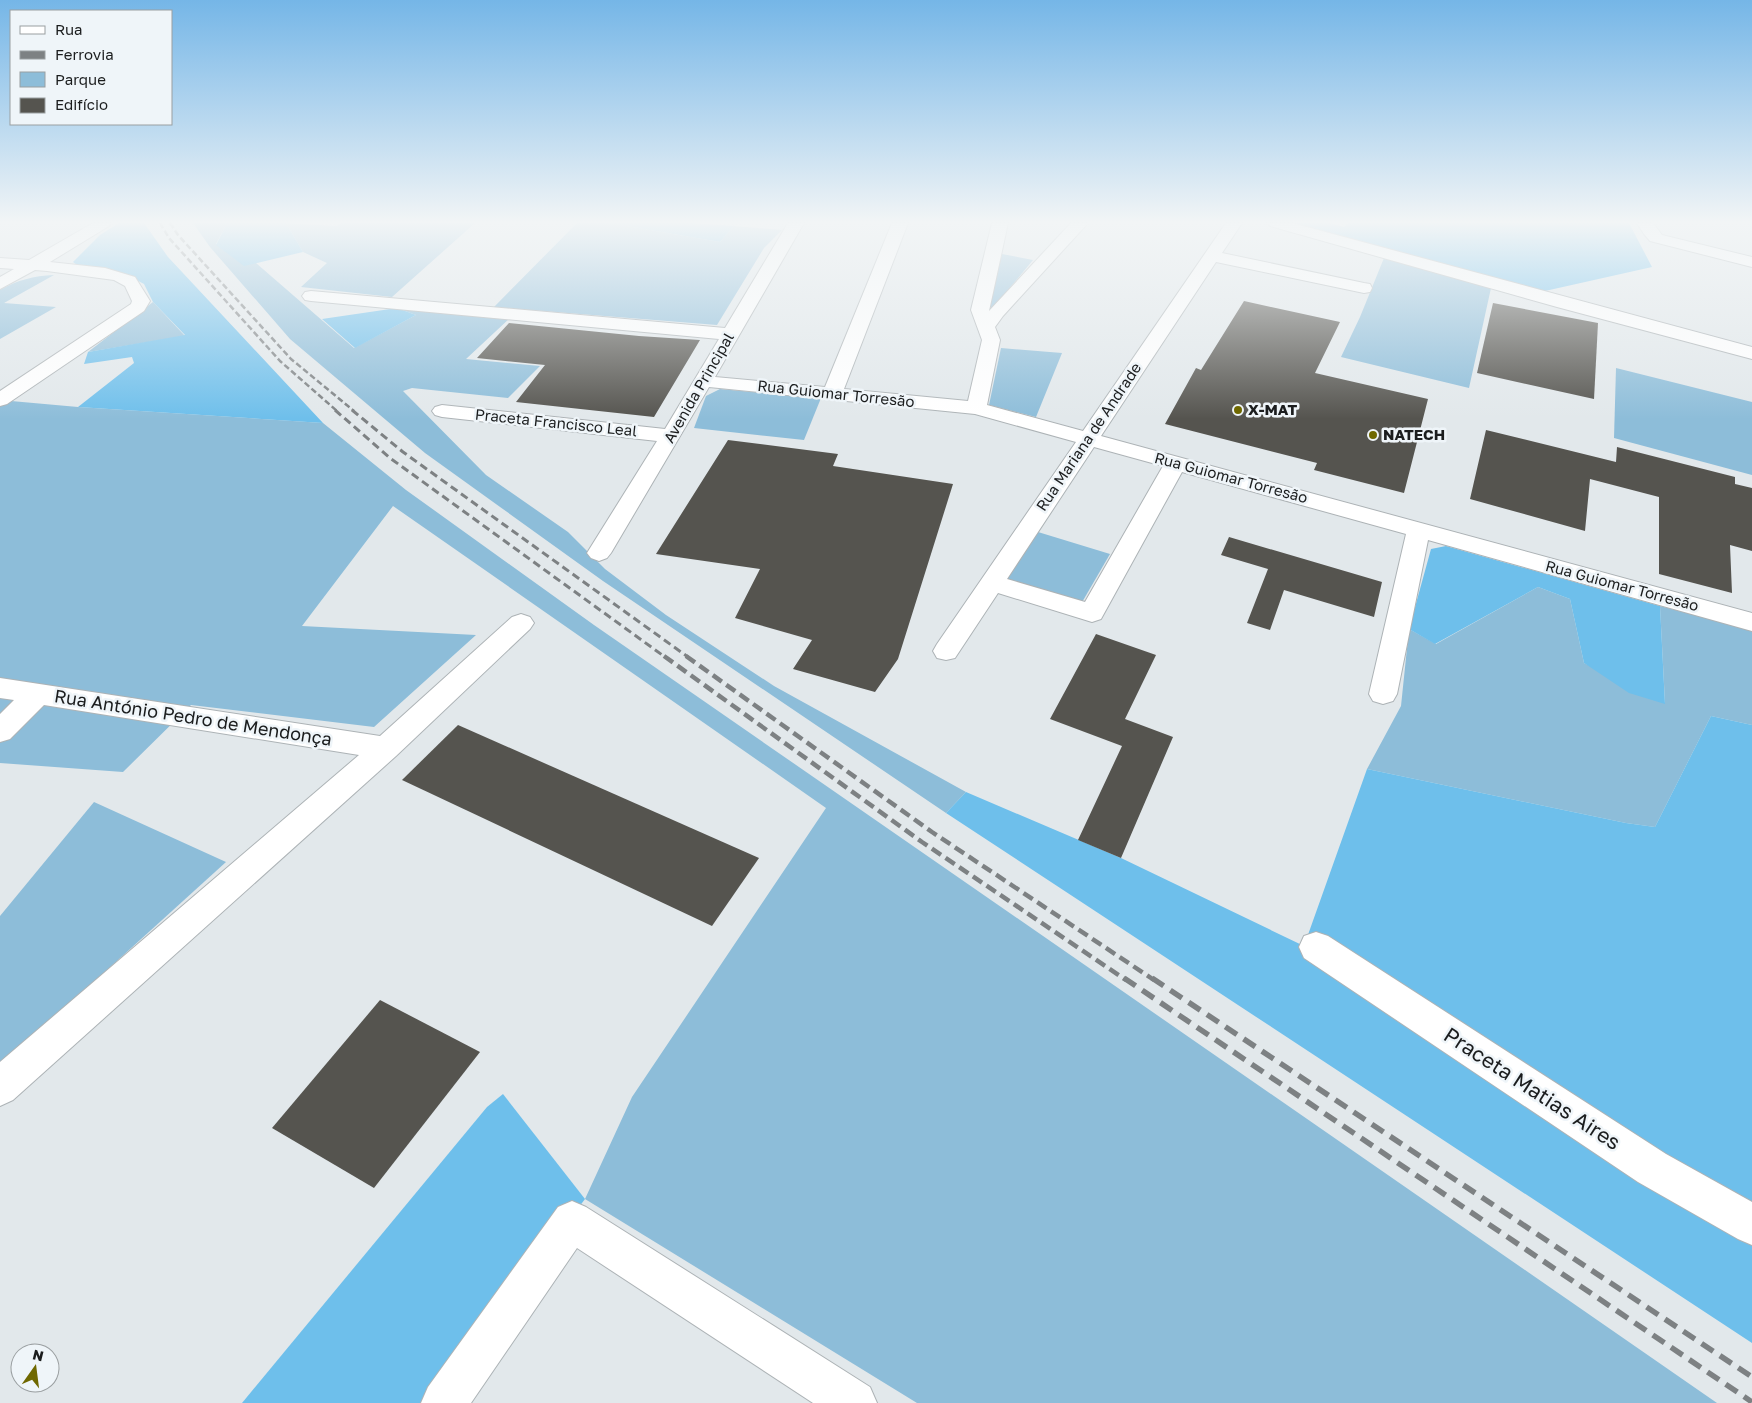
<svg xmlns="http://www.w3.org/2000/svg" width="1752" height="1403" font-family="'Golos Text',sans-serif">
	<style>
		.green { fill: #8dbdd9 }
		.forest { fill: #6ebfeb }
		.building { fill: #55544f }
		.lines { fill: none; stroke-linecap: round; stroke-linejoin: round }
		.minor-casing { stroke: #adb3b6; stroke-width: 2 }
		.minor { fill: #fff; fill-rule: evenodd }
		.rail-far3 { stroke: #7d8183; stroke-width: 2.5; stroke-dasharray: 6 3; stroke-linecap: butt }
		.rail-far2 { stroke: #7d8183; stroke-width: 3; stroke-dasharray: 8 4.5; stroke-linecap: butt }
		.rail-far1 { stroke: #7d8183; stroke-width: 4.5; stroke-dasharray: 11 5.5; stroke-linecap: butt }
		.rail { stroke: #7d8183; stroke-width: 5.5; stroke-dasharray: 14 8; stroke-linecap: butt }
		.poi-dot { fill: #6f6800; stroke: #eff5f9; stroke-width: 2 }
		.labels { text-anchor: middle; stroke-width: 5; stroke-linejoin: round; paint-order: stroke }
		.far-street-label { font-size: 15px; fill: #1b1d1e; stroke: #eff5f9 }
		.far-poi-label { font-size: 15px; font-weight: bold; fill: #1b1d1e; stroke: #eff5f9; text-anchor: start }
		.street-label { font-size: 18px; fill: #1b1d1e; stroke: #eff5f9 }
		.near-street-label { font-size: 21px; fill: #1b1d1e; stroke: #eff5f9 }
	</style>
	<rect width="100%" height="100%" fill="#e2e8eb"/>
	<g class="green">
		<polygon points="193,223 227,223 216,244 256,263 354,348 416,315 397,308 510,318 466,359 540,366 508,398 412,388 403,391 486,475 568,532 605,569 666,615 774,686 966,792 946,813 603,581 425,453 290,339 210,247"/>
		<polygon points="286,223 337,226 341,223 475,223 392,297 301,287 327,263 303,252"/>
		<polygon points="577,223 609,223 720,242 734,226 782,230 764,248 717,325 494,307"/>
		<polygon points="1002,254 1033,260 994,307 988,307"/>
		<polygon points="1384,258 1491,288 1469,388 1341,357 1360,317"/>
		<path d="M54 275 4 303 56 307 0 339V290C18 280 33 276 54 275Z"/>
		<polygon points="153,302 185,336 88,352"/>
		<polygon points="1001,348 1062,353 1036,417 989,405"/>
		<polygon points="1616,368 1752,402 1752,475 1614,438"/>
		<polygon points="720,389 821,398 804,440 694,428 706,396"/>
		<polygon points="0,400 78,407 323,423 406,490 594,625 1717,1403 917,1403 585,1199 632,1097 826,808 393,506 302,626 476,635 374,727 191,705 123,772 0,763"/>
		<polygon points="1038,532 1110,554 1081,604 1006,579"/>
		<polygon points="1538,587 1570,599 1584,663 1665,703 1660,606 1752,630 1752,725 1711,716 1655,827 1626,823 1367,769 1401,706 1409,629 1436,644"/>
		<polygon points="94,802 226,862 0,1067 0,916"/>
	</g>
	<g class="forest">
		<polygon points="119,223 144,223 168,257 323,423 78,407 134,363 132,357 84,364 88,352 185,335 153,302 144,284 129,276 78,266 73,262 100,235"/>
		<polygon points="227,223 286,223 303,252 244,266 216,245"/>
		<polygon points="609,223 690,223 734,226 720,242"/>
		<polygon points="1289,223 1329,223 1344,227 1349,223 1629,223 1652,267 1536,293"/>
		<polygon points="397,308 416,315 355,348 322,319"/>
		<polygon points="1446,546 1660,606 1665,704 1629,693 1584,663 1570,599 1538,587 1435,644 1409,629 1431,549"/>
		<polygon points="1711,716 1752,725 1752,1343 946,813 966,792 1121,858 1304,946 1367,769 1626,823 1655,827"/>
		<polygon points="503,1094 585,1199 431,1403 242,1403 487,1107"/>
	</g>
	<g class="building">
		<polygon points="1244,301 1340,322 1315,373 1428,399 1404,493 1314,470 1317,463 1165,424 1196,368 1201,370"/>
		<polygon points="1493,303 1598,323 1594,399 1477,373"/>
		<polygon points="509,323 639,336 700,340 654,417 516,402 545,365 477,358"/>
		<polygon points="1486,430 1616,462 1617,447 1735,477 1735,484 1752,488 1752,551 1730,545 1732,593 1659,574 1659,497 1590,479 1585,531 1470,499"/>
		<polygon points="728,440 838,454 833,466 953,484 898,659 875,692 793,669 812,640 735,618 760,569 656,554"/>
		<polygon points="1229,537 1382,582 1374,617 1284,590 1270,630 1247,623 1268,569 1221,555"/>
		<polygon points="1096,634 1156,655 1125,719 1173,737 1121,858 1078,840 1122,746 1050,719"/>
		<polygon points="458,725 759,858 712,926 402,780"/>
		<polygon points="380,1000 480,1052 374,1188 272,1128"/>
	</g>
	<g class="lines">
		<g class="minor-casing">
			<g id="minor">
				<polygon points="93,223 112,223 109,226 50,262 105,268 135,277 150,301 144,311 7,404 0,406 0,391 131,304 132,301 125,286 114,280 47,271 35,270 0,289 0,277 14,269 0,268 0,258 29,260"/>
				<path d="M788 223H804L715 377 825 387 892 223H908L844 389 968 401 982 340 971 310 992 223H1008L989 311 1071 223H1088L1003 316 995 327 1000 340 987 405 1083 431 1226 223H1242L1222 253 1364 283 1370 284 1372 288 1370 292 1364 293 1216 262 1101 436 1752 613V631L1428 540 1397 694 1393 701 1383 704 1373 701 1369 694 1406 534 1182 472 1101 619 1092 622 998 593 955 658 946 660 937 658 933 651 937 644 1076 442 975 414 709 387 611 553 607 558 599 561 591 558 587 553 657 441 442 417 435 415 432 411 435 407 442 405 665 429 719 339 311 301 305 300 302 296 305 292 311 291 725 328ZM1094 447 1163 466 1085 602 1007 579Z"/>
				<polygon points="1267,223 1292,223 1752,347 1752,359 1557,307 1270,226"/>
				<polygon points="1637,223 1653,223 1662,235 1752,257 1752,267 1650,241 1644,234"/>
				<polygon points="521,614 530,617 534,623 530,629 396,756 13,1100 0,1106 0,1062 359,755 44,705 10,739 0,742 0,714 14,700 0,698 0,678 380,736 512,617"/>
				<polygon points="1316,932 1328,936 1666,1154 1752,1202 1752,1245 1738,1239 1638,1182 1304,958 1299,947 1304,936"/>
				<polygon points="572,1201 586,1207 870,1387 877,1403 813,1403 577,1248 471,1403 421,1403 428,1387 558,1207"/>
			</g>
		</g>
		<use href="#minor" class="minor"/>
		<g class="rail-far3">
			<polyline points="160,223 169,238 280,361 337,411"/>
			<polyline points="170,223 178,235 291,359 354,411"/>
		</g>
		<g class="rail-far2">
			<polyline points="335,410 390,458 665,657"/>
			<polyline points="352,410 403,452 688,657"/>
		</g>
		<g class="rail-far1">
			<polyline points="664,656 922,842 1126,980"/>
			<polyline points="686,656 932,832 1154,980"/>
		</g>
		<g class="rail">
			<polyline points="1124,978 1752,1402"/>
			<polyline points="1152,978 1752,1377"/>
		</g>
	</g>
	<linearGradient id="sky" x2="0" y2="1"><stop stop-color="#75b6e7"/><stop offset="0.53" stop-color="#f2f5f6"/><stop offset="1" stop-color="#f2f5f6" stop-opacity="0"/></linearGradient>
	<rect width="1752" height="419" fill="url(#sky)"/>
	<g class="poi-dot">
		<circle cx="1238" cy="410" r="5"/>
		<circle cx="1373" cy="435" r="5"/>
	</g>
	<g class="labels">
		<g class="far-street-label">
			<text transform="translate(699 388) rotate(-60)" y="5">Avenida Principal</text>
			<text transform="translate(836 394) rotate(6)" y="5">Rua Guiomar Torresão</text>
			<text transform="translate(556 423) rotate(6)" y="5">Praceta Francisco Leal</text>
			<text transform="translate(1089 437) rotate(-56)" y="5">Rua Mariana de Andrade</text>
			<text transform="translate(1231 478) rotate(15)" y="5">Rua Guiomar Torresão</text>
			<text transform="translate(1622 586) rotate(15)" y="5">Rua Guiomar Torresão</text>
		</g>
		<g class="far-poi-label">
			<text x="1248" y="415">X-MAT</text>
			<text x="1383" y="440">NATECH</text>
		</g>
		<g class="street-label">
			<text transform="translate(193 718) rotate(9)" y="6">Rua António Pedro de Mendonça</text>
		</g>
		<g class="near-street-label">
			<text transform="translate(1532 1089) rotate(33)" y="7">Praceta Matias Aires</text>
		</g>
	</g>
	<rect x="10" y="10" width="162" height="115" fill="#eff5f9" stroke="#9a9fa1"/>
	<rect x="20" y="26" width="25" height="8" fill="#ffffff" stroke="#9a9fa1"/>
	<text x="55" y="35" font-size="15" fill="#1b1d1e">Rua</text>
	<rect x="20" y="51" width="25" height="8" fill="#7d8183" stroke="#9a9fa1"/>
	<text x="55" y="60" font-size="15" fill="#1b1d1e">Ferrovia</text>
	<rect x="20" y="72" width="25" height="15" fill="#8dbdd9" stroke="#9a9fa1"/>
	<text x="55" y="85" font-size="15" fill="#1b1d1e">Parque</text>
	<rect x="20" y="98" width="25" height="15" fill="#55544f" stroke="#9a9fa1"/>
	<text x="55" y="110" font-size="15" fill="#1b1d1e">Edifício</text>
	<g transform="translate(35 1368) rotate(14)"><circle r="24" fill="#eff5f9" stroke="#9a9fa1"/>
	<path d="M0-4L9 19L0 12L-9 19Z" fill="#6f6800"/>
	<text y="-8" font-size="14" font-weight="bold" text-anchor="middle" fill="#1b1d1e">N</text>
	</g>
</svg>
